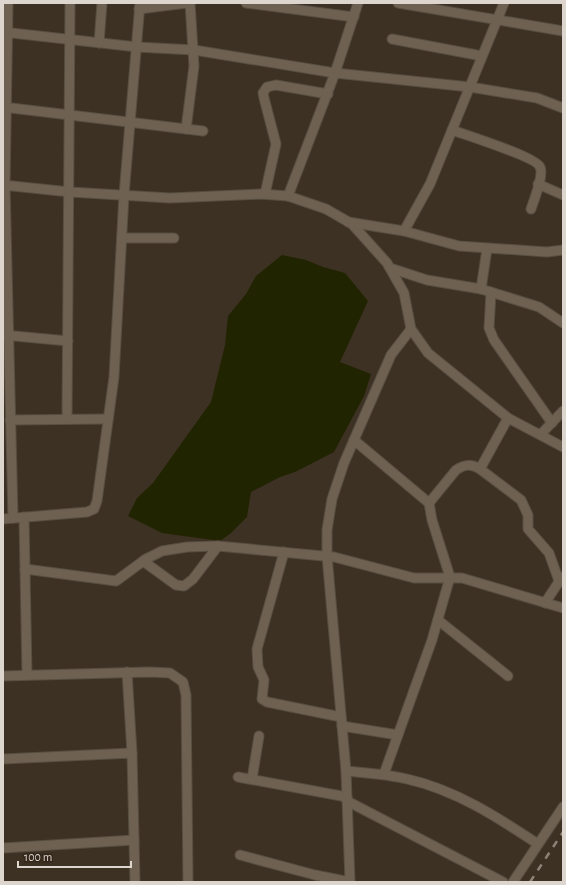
<svg xmlns="http://www.w3.org/2000/svg" width="566" height="885" font-family="'Alegreya Sans',sans-serif">
	<style>
		.water { fill: #212400 }
		.lines { fill: none; stroke-linecap: round; stroke-linejoin: round }
		.minor-casing { stroke: #574e42; stroke-width: 11 }
		.minor { stroke: #6e6152; stroke-width: 9 }
		.rail { stroke: #8c8277; stroke-width: 2.5; stroke-dasharray: 7 7; stroke-linecap: butt }
	</style>
	<rect width="100%" height="100%" fill="#3d3123"/>
	<polygon class="water" points="282,255 306,260 323,267 345,273 368,301 340,362 371,374 364,396 334,452 295,472 280,477 251,492 247,517 231,533 220,541 162,533 128,516 137,498 153,483 211,402 225,345 228,316 246,294 256,276"/>
	<g class="lines">
		<g class="minor-casing">
			<g id="minor">
				<polyline points="8,3 5,185 13,518"/>
				<polyline points="246,3 354,17"/>
				<polyline points="398,3 563,31"/>
				<polyline points="139,9 187,3"/>
				<polyline points="3,32 137,47 194,50 335,73 470,87 537,98 563,108"/>
				<polyline points="392,39 482,56"/>
				<polyline points="99,43 102,3"/>
				<polyline points="3,107 203,131"/>
				<polyline points="186,129 194,66 190,3"/>
				<path d="M452 130C466 135 536 157 540 167 544 175 534 200 531 209"/>
				<polyline points="538,184 563,195"/>
				<polyline points="3,185 70,192 170,198 261,194 288,196 326,209 352,224 387,263 404,293 411,329 428,353 508,418 563,447"/>
				<polyline points="265,194 276,144 264,98 263,93 267,87 276,85 328,94"/>
				<polyline points="288,196 335,73 358,3"/>
				<polyline points="348,222 404,231 459,246 547,252 563,250"/>
				<polyline points="404,231 430,184 504,3"/>
				<polyline points="122,238 174,238"/>
				<polyline points="390,268 427,280 481,289 539,307 563,323"/>
				<polyline points="481,289 487,249"/>
				<polyline points="491,292 489,328 494,340 552,423"/>
				<polyline points="4,335 68,341"/>
				<polyline points="67,419 70,3"/>
				<polyline points="10,420 108,419"/>
				<polyline points="541,434 563,411"/>
				<polyline points="354,440 429,503"/>
				<polyline points="480,469 508,418"/>
				<polyline points="24,517 27,675"/>
				<polyline points="3,519 87,512 94,509 97,501 114,377 124,195 140,3"/>
				<polyline points="284,552 257,649 258,667 264,680 262,699 267,702 341,717"/>
				<polyline points="143,561 176,585 184,586 193,579 218,546"/>
				<polyline points="25,569 116,581 146,559 162,551 187,547 218,546 334,557 414,578 462,578 563,608"/>
				<polyline points="545,603 562,577"/>
				<polyline points="438,620 508,676"/>
				<polyline points="127,672 132,753"/>
				<polyline points="3,676 150,672 170,673 183,682 186,695 188,882"/>
				<polyline points="342,726 398,735"/>
				<polyline points="3,759 132,753 135,882"/>
				<path d="M346 771C366 773 387 774 407 779 456 790 497 817 538 844"/>
				<path d="M384 774 432 640 450 577 432 520 429 503 456 470C465 464 471 464 480 469L521 500 528 515V529L549 553 559 581"/>
				<polyline points="238,777 347,797"/>
				<polyline points="252,779 259,736"/>
				<polyline points="347,801 503,882"/>
				<polyline points="3,848 134,840"/>
				<polyline points="240,855 315,875 350,882"/>
				<polyline points="350,882 346,771 327,556 327,530 332,499 344,463 391,355 411,329"/>
				<polyline points="513,882 563,807"/>
			</g>
		</g>
		<use href="#minor" class="minor"/>
		<polyline class="rail" points="530,882 563,832"/>
	</g>
	<rect width="566" height="885" fill="none" stroke="#ddd6ce" stroke-width="8"/>
	<path d="M18 861v6h113v-6" fill="none" stroke="#ddd6ce" stroke-width="2"/>
	<text x="24" y="861" font-size="12" fill="#ddd6ce" stroke="#32271a" stroke-width="3" paint-order="stroke">100 m</text>
</svg>
